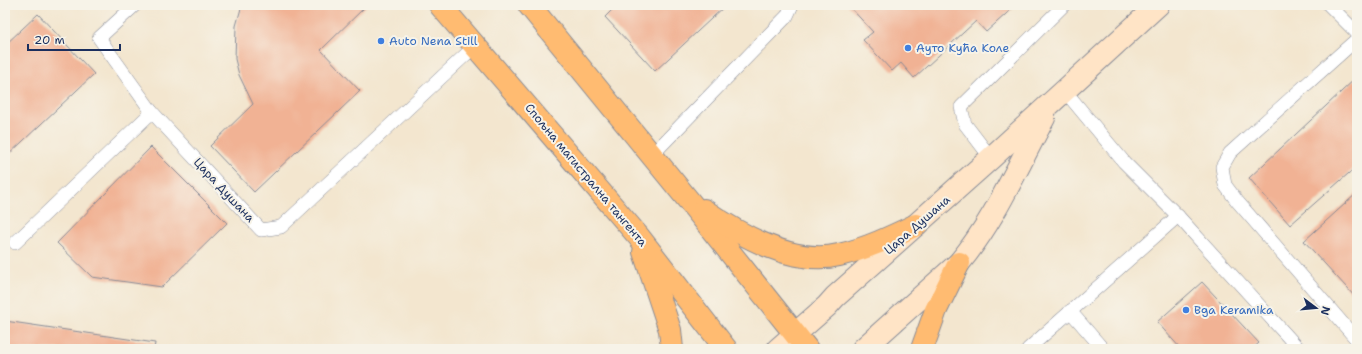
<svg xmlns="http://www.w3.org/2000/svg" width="1362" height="354" font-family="'Shantell Sans',sans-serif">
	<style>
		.building { fill: #f1b294 }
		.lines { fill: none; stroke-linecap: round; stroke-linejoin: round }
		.lane-casing { stroke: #878a96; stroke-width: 14 }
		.secondary-casing { stroke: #878a96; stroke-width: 24 }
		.primary-casing { stroke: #878a96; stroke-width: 24 }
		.lane { stroke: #fff; stroke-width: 13 }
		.secondary { stroke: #ffe4c6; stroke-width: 22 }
		.primary { stroke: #ffbb71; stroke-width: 22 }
		.shop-dot { fill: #3f7fe0; stroke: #f7f3e8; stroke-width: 1.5 }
		.labels { text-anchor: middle; stroke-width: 4; stroke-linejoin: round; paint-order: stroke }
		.shop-label { font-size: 12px; fill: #366cbe; stroke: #f7f3e8; text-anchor: start }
		.street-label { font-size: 12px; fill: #1b2f5e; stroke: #f7f3e8 }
	</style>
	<rect width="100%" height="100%" fill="#f7f3e8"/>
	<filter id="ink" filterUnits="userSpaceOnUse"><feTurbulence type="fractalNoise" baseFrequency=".025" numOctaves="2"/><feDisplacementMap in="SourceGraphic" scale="8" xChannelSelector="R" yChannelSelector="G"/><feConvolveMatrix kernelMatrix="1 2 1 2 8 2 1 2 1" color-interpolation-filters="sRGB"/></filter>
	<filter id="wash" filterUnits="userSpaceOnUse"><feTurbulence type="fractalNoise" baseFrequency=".012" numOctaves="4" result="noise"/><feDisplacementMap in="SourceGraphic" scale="16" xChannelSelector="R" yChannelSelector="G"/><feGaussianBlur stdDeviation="0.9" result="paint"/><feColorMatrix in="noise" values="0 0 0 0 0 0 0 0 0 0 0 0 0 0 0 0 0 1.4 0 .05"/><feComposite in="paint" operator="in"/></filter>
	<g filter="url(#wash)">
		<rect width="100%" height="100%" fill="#f3e6cf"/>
		<g id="blocks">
			<g class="building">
				<polygon points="242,5 367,5 321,50 360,91 254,192 210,146 253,104 239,75 235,59 236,26"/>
				<polygon points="617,5 726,5 655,71 605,17"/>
				<polygon points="848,5 1016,5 986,32 976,21 914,78 901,63 892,71 863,40 873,32"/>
				<polygon points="38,14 94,74 5,158 5,45"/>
				<polygon points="1357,77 1357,166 1290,225 1249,178"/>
				<polygon points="151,147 227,223 162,287 92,277 57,243"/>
				<polygon points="1357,193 1357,299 1304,241"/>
				<polygon points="1202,282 1259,343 1252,349 1181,349 1157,322"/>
				<polygon points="5,321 155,343 154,349 5,349"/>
			</g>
		</g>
	</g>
	<g filter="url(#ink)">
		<use href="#blocks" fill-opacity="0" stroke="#878a96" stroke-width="1"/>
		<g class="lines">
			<g class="lane-casing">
				<g id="lane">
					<polyline points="135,5 99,38 152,112 261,230 281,227 476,45"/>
					<polyline points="1329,5 1357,33"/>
					<polyline points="1357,39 1230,153 1222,167 1225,185 1237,201 1357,340"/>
					<polyline points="1065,91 1124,162 1178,216 1299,349"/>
					<polyline points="652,155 787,16 792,5"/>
					<polyline points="991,158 965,124 961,107 1064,5"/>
					<polyline points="15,243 152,112"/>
					<polyline points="1070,311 1103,349"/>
					<polyline points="1028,349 1178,216"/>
				</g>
			</g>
			<g class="secondary-casing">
				<g id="secondary">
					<polyline points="778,349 827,306 835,297 991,158 1158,5"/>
					<path d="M863 349 959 263C995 220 1017 167 1044 118"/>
				</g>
			</g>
			<g class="primary-casing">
				<g id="primary">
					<polyline points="440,5 639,237 726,349"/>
					<polyline points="529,5 689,201 807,349"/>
					<path d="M704 210C740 235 793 266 839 255 866 249 891 237 916 225"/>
					<polyline points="644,252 670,330 672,349"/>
					<polyline points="922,349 936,310 959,263"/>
				</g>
			</g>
			<use href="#lane" class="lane"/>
			<use href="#secondary" class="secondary"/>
			<use href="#primary" class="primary"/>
		</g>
	</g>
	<g class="shop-dot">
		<circle cx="381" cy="41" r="4"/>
		<circle cx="908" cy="48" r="4"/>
		<circle cx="1186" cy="310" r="4"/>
	</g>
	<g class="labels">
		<g class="shop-label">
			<text x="389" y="45">Auto Nena Still</text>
			<text x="916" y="52">Ауто Кућа Коле</text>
			<text x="1194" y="314">Bga Keramika</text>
		</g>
		<g class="street-label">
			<text transform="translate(586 175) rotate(50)" y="4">Спољна магистрална тангента</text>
			<text transform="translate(224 190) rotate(47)" y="4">Цара Душана</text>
			<text transform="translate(917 225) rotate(-41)" y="4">Цара Душана</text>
		</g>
	</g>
	<rect width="1362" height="354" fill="none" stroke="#f7f3e8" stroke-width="20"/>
	<g transform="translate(1316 308) rotate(106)" stroke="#f7f3e8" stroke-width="3" paint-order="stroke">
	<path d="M0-3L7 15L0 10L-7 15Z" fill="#1b2f5e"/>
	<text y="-6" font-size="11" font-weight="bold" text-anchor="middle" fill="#1b2f5e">N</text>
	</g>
	<path d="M28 44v6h92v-6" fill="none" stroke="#1b2f5e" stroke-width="2"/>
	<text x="34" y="44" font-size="12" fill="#1b2f5e" stroke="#f7f3e8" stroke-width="3" paint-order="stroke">20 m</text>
</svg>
